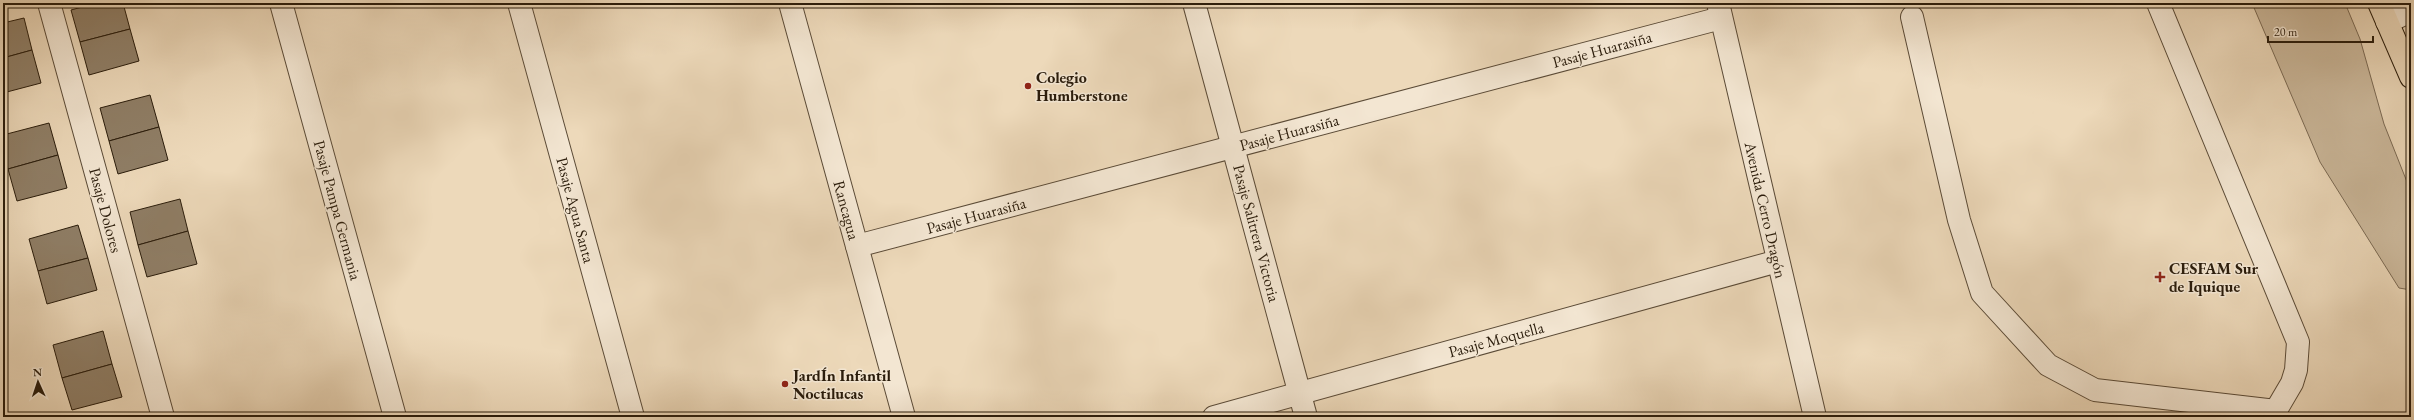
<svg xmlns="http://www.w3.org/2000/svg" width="2414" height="420" font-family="'EB Garamond',serif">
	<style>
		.green { fill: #ccb99c; stroke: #7b6a54 }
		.building { fill: #8f7e66; stroke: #2a1c0b }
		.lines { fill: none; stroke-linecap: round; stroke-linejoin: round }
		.minor-casing { stroke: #5b4b37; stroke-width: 24 }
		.highway-casing { stroke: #2a1c0b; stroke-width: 24 }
		.minor { stroke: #f3e6d2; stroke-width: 22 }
		.highway { stroke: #edd9ba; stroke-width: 22 }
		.poi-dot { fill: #8f2418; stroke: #f3e6d2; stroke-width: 1.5 }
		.labels { text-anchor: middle; stroke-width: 3; stroke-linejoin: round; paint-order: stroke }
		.street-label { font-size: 16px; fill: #2a1c0b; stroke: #f3e6d2 }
		.poi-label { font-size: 16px; font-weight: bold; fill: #2a1c0b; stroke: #f3e6d2; text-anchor: start }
	</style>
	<rect width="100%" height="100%" fill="#edd9ba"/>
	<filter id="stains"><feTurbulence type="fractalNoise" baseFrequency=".005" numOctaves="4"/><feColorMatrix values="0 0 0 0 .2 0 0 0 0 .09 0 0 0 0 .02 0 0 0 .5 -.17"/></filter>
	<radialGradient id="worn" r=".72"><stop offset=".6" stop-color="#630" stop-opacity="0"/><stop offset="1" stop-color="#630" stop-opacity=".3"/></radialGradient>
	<polygon class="green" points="2252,3 2345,3 2360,39 2384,124 2411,192 2411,290 2399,288 2320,162"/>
	<g class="building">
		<polygon points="97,3 123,3 130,29 80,42 71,10"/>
		<polygon points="24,18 32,50 3,58 3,23"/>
		<polygon points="130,29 139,61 89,75 80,42"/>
		<polygon points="32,50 41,83 3,93 3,58"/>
		<polygon points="150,95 159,127 109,141 100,108"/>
		<polygon points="49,123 58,155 8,169 3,149 3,135"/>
		<polygon points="159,127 168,160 118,174 109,141"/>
		<polygon points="58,155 67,188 17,201 8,169"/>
		<polygon points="180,199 188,231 138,245 130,212"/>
		<polygon points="78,225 88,258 38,271 29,239"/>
		<polygon points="188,231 197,264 147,277 138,245"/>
		<polygon points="88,258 97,290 47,304 38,271"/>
		<polygon points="103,331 112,364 62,378 53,345"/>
		<polygon points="112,364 122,397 72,410 62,378"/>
	</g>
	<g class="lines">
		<g class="minor-casing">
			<g id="minor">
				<polyline points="49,3 163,417"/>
				<polyline points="281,3 395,417"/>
				<polyline points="519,3 633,417"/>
				<polyline points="790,3 904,417"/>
				<polyline points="1194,3 1306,417"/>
				<polyline points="1718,3 1815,417"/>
				<polyline points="2158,3 2298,342 2296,370 2292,383 2272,417"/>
				<polyline points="1912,17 1959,220 1982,293 2048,365 2095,390 2276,411"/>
				<polyline points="2387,22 2411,11"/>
				<polyline points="857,246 1721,18"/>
				<polyline points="1214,417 1778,261"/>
			</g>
		</g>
		<g class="highway-casing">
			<polyline id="highway" points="2379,3 2411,77"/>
		</g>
		<use href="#minor" class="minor"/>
		<use href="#highway" class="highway"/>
	</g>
	<g class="poi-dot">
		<circle cx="1028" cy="86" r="4"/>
		<path d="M2158 271h4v4h4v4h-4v4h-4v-4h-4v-4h4z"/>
		<circle cx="785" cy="384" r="4"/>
	</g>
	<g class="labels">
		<g class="street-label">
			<text transform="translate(1602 49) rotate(-15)" y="6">Pasaje Huarasiña</text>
			<text transform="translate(1289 132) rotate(-15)" y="6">Pasaje Huarasiña</text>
			<text transform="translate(106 210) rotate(75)" y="6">Pasaje Dolores</text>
			<text transform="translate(338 210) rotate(75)" y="6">Pasaje Pampa Germania</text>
			<text transform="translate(576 210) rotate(75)" y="6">Pasaje Agua Santa</text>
			<text transform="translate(847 210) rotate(75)" y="6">Rancagua</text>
			<text transform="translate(1766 210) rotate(77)" y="6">Avenida Cerro Dragón</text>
			<text transform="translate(976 215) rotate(-15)" y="6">Pasaje Huarasiña</text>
			<text transform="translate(1257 233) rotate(75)" y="6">Pasaje Salitrera Victoria</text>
			<text transform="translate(1496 339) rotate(-15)" y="6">Pasaje Moquella</text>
		</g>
		<g class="poi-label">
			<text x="1036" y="83">Colegio<tspan x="1036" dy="18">Humberstone</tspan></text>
			<text x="2169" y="274">CESFAM Sur<tspan x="2169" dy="18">de Iquique</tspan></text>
			<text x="793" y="381">JardÍn Infantil<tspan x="793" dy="18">Noctilucas</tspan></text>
		</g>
	</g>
	<rect width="2414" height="420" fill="none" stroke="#edd9ba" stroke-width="16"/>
	<rect x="4" y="4" width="2406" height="412" fill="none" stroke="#2a1c0b" stroke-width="2"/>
	<rect x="8" y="8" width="2398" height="404" fill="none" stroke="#2a1c0b"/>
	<g transform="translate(38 382) rotate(357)" stroke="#f3e6d2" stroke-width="3" paint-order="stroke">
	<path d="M0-3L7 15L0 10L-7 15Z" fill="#2a1c0b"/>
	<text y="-6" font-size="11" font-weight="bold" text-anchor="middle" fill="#2a1c0b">N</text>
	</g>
	<path d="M2268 36v6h105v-6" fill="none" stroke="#2a1c0b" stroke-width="2"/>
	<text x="2274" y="36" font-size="12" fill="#2a1c0b" stroke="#f3e6d2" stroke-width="3" paint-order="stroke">20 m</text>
	<rect width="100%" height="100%" filter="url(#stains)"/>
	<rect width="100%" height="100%" fill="url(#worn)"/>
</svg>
